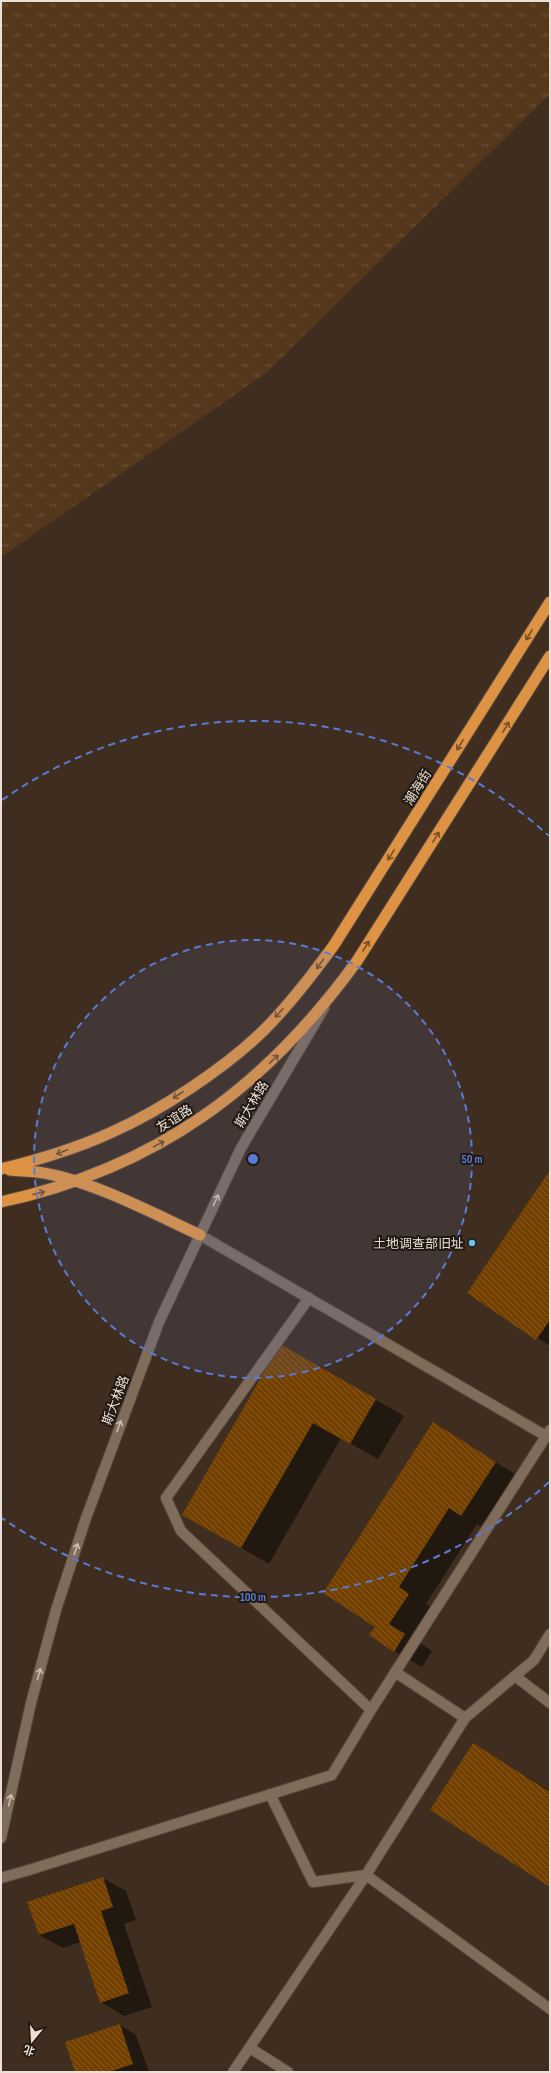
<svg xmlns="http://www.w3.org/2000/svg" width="551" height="2073" font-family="'Sofia Sans Condensed','Noto Sans SC',sans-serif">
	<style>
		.grass { fill: url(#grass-tufts) }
		.shadow { fill: #0007 }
		.building { fill: url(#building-back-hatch) }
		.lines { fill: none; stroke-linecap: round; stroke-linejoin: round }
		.service-casing { stroke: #584b3e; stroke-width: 12 }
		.tertiary-casing { stroke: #584b3e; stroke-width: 12 }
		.trunk-casing { stroke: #584b3e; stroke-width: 13 }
		.service { stroke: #7f6c5b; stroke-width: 10 }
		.tertiary { stroke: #7f6c5b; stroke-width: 10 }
		.trunk { stroke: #de9244; stroke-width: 11 }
		.oneway { stroke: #754f28 }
		.oneway2 { stroke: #cbbdb2 }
		.ring { fill: none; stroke: #5b7ad8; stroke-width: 2; stroke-dasharray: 7 5 }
		.poi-dot { fill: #65c5ee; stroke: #201811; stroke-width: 1.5 }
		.labels { text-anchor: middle; stroke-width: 4; stroke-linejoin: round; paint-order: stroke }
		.street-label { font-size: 13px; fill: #ebe0d7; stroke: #201811 }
		.poi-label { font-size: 13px; fill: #ebe0d7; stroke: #201811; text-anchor: end }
		.centre { fill: #5b7ad8; stroke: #201811; stroke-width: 2 }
		.ring-label { font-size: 12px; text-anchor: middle; font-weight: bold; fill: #5b7ad8; stroke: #201811; stroke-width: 4; stroke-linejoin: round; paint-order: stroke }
	</style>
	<defs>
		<pattern id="grass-tufts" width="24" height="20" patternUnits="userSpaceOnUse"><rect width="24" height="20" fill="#55371b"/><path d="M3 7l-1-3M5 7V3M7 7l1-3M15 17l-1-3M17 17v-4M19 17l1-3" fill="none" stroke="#6e543b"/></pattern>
		<pattern id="building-back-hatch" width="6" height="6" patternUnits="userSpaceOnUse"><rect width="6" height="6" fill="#734000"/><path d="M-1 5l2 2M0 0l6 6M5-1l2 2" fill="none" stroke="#875b24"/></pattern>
	</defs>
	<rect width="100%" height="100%" fill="#3f2e1f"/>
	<polygon class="grass" points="1,1 550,1 550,94 266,373 1,557"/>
	<g class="shadow">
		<polygon points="550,1172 550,1346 468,1292"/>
		<polygon points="280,1345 404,1416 378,1459 341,1438 269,1564 183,1514"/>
		<polygon points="433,1423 523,1479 489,1531 477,1524 426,1604 436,1610 417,1641 432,1651 422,1667 394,1651 377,1626"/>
		<polygon points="473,1744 550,1791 550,1885"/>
		<polygon points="103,1878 126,1891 136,1920 124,1924 152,2007 124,2016 101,2002 81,1942 63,1948 39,1935"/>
		<polygon points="120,2025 136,2035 149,2072 77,2072"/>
	</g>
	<g class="building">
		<polygon points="550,1170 550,1320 536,1340 467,1293"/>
		<polygon points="280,1344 376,1399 350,1444 313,1423 241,1548 182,1515"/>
		<polygon points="433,1422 496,1462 461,1516 449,1508 399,1587 409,1594 389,1624 405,1634 394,1652 369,1635 375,1627 323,1593"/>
		<polygon points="473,1743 550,1792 550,1887 430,1810"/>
		<polygon points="103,1877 113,1907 101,1911 129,1993 100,2003 74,1924 39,1935 27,1902"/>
		<polygon points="120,2024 133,2064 109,2072 75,2072 65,2042"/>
	</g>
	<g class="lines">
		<g class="service-casing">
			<g id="service">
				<polyline points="200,1235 546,1436"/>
				<polyline points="309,1298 166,1498 181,1531 371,1710"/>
				<polyline points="395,1672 465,1718 534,1660 550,1634"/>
				<polyline points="515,1676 550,1703"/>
				<polyline points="270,1794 313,1882 366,1875 550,2009"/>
				<polyline points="29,1870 332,1775 371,1710 550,1430"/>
				<polyline points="250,2048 288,2072"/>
				<polyline points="233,2072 366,1875 465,1718"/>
			</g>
		</g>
		<g class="tertiary-casing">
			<g id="tertiary">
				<polyline points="1,1838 31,1703 56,1610 86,1518 159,1322 241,1148 324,1008"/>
				<polyline points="1,1878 29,1870"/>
			</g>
		</g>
		<g class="trunk-casing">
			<g id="trunk">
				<path d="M1 1169C38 1160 75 1149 110 1133 160 1111 226 1068 265 1029 291 1003 313 974 334 945L550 602"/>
				<path d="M10 1170C19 1171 28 1171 37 1172 89 1179 152 1213 200 1235"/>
				<path d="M1 1202C156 1168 265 1088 357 961L550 656"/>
			</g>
		</g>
		<use href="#service" class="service"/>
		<use href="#tertiary" class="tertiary"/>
		<use href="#trunk" class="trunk"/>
	</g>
	<defs><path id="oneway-shaft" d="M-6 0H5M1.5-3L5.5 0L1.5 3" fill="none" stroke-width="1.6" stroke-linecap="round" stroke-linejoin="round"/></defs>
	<g class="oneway">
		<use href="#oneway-shaft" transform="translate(529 635) rotate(122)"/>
		<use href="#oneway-shaft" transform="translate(506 727) rotate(-58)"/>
		<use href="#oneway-shaft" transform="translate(460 745) rotate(122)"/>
		<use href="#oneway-shaft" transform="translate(436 837) rotate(-58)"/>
		<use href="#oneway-shaft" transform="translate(391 855) rotate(122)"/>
		<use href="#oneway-shaft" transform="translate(366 946) rotate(-58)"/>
		<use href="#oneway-shaft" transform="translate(320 964) rotate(126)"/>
		<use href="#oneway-shaft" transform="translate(279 1013) rotate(132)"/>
		<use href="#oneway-shaft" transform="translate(274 1059) rotate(-43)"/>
		<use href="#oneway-shaft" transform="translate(178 1095) rotate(147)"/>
		<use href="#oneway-shaft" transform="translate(159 1144) rotate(-28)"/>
		<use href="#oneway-shaft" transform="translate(62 1152) rotate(159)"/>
		<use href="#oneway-shaft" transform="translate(39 1193) rotate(-14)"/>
	</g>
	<g class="oneway2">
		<use href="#oneway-shaft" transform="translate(216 1200) rotate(-65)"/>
		<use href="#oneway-shaft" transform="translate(119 1426) rotate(-70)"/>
		<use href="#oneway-shaft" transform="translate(76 1549) rotate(-72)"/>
		<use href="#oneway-shaft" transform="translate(39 1674) rotate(-75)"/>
		<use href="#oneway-shaft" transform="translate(10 1800) rotate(-77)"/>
	</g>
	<circle cx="253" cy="1159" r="219" fill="#5b7ad8" fill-opacity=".12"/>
	<g class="ring">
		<circle cx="253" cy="1159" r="219"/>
		<path d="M549 1482A438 438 0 0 1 2 1518M2 800A438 438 0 0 1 549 836"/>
	</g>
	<circle class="poi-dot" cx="472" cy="1243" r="4"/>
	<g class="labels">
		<g class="street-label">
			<text transform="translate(417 787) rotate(-58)" y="5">潮海街</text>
			<text transform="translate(251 1104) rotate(-59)" y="5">斯大林路</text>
			<text transform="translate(174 1118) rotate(-32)" y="5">友谊路</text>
			<text transform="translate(115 1400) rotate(-69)" y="5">斯大林路</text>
		</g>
		<g class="poi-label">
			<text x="464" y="1248">土地调查部旧址</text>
		</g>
	</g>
	<circle cx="253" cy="1159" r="6" class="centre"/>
	<g class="ring-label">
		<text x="472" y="1163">50 m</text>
		<text x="253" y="1601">100 m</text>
	</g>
	<rect width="551" height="2073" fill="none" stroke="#ebe0d7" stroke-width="4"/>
	<g transform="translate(32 2041) rotate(198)" stroke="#201811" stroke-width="3" paint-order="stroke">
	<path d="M0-3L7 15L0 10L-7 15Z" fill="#ebe0d7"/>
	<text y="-6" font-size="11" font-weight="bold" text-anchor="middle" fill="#ebe0d7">北</text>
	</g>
</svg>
